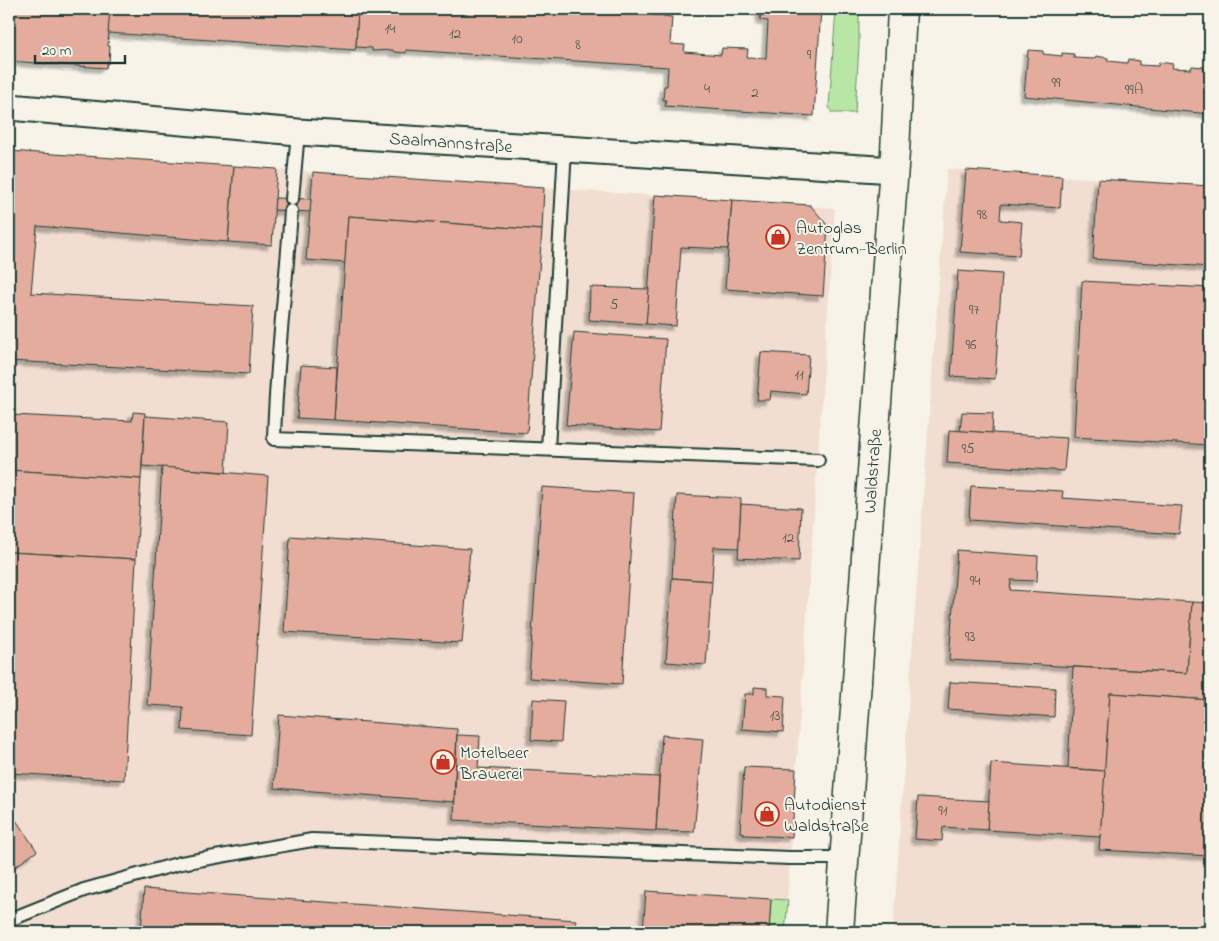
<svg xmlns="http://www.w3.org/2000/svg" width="1219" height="941" font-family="'Indie Flower',sans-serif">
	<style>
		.built { fill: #f1ded1 }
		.green { fill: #b8e7a5; stroke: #6c926c }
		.building { fill: #e4ac9c; stroke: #1f3d34; filter: url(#shadow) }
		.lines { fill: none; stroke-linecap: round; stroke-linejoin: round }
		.lane-casing { stroke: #1f3d34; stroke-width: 16 }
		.street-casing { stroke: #1f3d34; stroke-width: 29 }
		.secondary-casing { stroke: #1f3d34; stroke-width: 31 }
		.lane { stroke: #f7f3e8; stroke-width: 12 }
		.street { stroke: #f7f3e8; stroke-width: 25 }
		.secondary { stroke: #f7f3e8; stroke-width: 28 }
		.labels { text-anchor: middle; stroke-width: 4; stroke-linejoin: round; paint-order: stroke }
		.number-label { font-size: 15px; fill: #50594e }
		.street-label { font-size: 18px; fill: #1f3d34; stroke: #f7f3e8 }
		.poi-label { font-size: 18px; fill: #1f3d34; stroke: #f7f3e8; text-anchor: start }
	</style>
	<defs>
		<filter id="shadow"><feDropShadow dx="-4.5" dy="4.5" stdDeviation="1" flood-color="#0004"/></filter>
	</defs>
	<rect width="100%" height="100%" fill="#f7f3e8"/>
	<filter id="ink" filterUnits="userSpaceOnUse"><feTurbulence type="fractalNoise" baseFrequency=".02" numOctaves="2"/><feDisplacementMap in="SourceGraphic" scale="10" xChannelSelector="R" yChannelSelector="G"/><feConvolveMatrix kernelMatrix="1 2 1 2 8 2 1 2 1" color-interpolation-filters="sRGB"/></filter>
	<g filter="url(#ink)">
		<g class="built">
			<polygon points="9,151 835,208 785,932 9,932"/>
			<polygon points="947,169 1210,186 1210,932 893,932 910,679"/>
		</g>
		<g class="green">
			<polygon points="836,9 859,9 859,45 855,113 832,113 829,107"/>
			<polygon points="771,899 788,900 785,932 769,932"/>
		</g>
		<g class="building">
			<polygon points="9,9 66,9 66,10 99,12 99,9 108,9 107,13 110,13 108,46 110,46 109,63 107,63 106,68 9,61"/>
			<polygon points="110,9 358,9 356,47 355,50 108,33"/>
			<polygon points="358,9 591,9 591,11 627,14 628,9 653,9 653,15 672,17 670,44 685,45 684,52 721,55 722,48 748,49 747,57 766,58 768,21 760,20 761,9 821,9 814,116 665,106 666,100 663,100 664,86 667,86 668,67 406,50 406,53 394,52 393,50 372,51 372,48 356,47"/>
			<polygon points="1028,50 1043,51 1043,54 1062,56 1062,53 1074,54 1074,58 1095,59 1096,56 1108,58 1108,61 1127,63 1128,59 1139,61 1139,65 1158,66 1159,62 1173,64 1172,68 1191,69 1192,66 1204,67 1203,71 1210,71 1210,114 1024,96"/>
			<polygon points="9,151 234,166 228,242 37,226 31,293 253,306 249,374 9,361"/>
			<polygon points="234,166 277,169 272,245 228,242"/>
			<polygon points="966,170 1062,176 1060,208 1001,204 1000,220 1022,222 1019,256 960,252"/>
			<polygon points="313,172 544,188 542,230 348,216 345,263 306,260"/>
			<polygon points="1098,179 1210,186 1210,267 1093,259"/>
			<polygon points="655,195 732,200 728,249 681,247 676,326 646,324"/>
			<polygon points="275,198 311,199 310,212 274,210"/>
			<polygon points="732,200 810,205 828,226 823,296 725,289"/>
			<polygon points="348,216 542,230 527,433 334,420"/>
			<polygon points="958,271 1002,274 995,379 951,376"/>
			<polygon points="1082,281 1210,288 1210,445 1074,437"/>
			<polygon points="590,287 649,289 646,324 589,320"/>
			<polygon points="574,332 666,339 659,432 566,425"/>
			<polygon points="761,352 809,355 806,394 771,391 770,400 757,400"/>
			<polygon points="301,365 337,367 334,420 297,418"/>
			<polygon points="133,412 145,413 141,479 9,470 12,415 132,421"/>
			<polygon points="962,412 993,413 992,433 960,431"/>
			<polygon points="145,416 229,422 226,472 142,466"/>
			<polygon points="949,430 1067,438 1064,471 947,463"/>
			<polygon points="162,467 268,476 251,735 182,730 183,707 147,705"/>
			<polygon points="9,470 141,479 136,559 9,552"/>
			<polygon points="971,486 1063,491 1062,498 1182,506 1179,534 969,520"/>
			<polygon points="542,487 634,493 622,684 529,678"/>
			<polygon points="677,495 741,498 739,548 714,547 712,581 672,578"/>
			<polygon points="741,504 801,508 799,561 738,558"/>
			<polygon points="290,536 470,549 462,643 284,632"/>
			<polygon points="957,550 1038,556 1037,581 1011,580 1010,590 1192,602 1187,673 949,660"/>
			<polygon points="9,552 136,559 124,780 9,773"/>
			<polygon points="672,578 712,581 706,665 666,662"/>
			<polygon points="1192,602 1210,603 1210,700 1110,693 1105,771 1068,768 1073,667 1187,673"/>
			<polygon points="950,682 1055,688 1054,717 948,709"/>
			<polygon points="754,687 767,688 767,695 785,696 783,732 742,729 745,694 754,694"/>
			<polygon points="1110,693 1210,700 1210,856 1099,850"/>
			<polygon points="533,699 564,701 561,742 531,740"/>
			<polygon points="279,715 457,729 454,802 274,788"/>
			<polygon points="457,735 480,736 478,768 659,777 656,831 454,820"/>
			<polygon points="662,735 703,739 694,832 656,831"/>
			<polygon points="991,763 1105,771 1100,837 987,830"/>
			<polygon points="744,767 796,769 792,837 744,835 744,833 740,832"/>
			<polygon points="918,797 989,801 987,830 943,827 942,841 915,839"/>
			<polygon points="9,810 37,851 9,871"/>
			<polygon points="144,889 576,920 575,932 141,932"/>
			<polygon points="646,891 771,899 769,932 643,932"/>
		</g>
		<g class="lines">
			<g class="lane-casing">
				<g id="lane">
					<polyline points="292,199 298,132"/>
					<path d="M291 211C286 287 276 363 274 439L818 460"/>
					<polyline points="548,449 565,149"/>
					<polyline points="9,920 84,890 181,863 312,840 790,858 844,858"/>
				</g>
			</g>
			<g class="street-casing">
				<polyline id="street" points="9,107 298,132 894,170"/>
			</g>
			<g class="secondary-casing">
				<polyline id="secondary" points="839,932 895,152 902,9"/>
			</g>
			<use href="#lane" class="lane"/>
			<use href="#street" class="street"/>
			<use href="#secondary" class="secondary"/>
		</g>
	</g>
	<defs>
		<g id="shop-ring" transform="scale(1.25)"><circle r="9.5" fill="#f7f3e8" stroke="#c8321e" stroke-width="1.5"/><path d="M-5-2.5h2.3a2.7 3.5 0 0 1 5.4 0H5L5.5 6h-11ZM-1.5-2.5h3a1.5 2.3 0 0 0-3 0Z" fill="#c8321e"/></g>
	</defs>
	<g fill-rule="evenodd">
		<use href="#shop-ring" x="778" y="237"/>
		<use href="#shop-ring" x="443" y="762"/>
		<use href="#shop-ring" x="767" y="814"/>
	</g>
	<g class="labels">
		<g class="number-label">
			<text x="390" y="33">14</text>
			<text x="455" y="38">12</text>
			<text x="517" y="43">10</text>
			<text x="578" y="49">8</text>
			<text x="809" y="59">9</text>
			<text x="1056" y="87">99</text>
			<text x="707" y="93">4</text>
			<text x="1134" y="94">99A</text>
			<text x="755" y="97">2</text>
			<text x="982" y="219">98</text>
			<text x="614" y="309">5</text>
			<text x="974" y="314">97</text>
			<text x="971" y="349">96</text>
			<text x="799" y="379">11</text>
			<text x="968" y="453">95</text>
			<text x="788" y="542">12</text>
			<text x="975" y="585">94</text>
			<text x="970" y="641">93</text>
			<text x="775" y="720">13</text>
			<text x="943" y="815">91</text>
		</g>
		<g class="street-label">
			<text transform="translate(451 142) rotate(4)" y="6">Saalmannstraße</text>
			<text transform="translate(872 471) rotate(-86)" y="6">Waldstraße</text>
		</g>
		<g class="poi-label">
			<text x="796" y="233">Autoglas<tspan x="796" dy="21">Zentrum-Berlin</tspan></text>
			<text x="460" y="758">Motelbeer<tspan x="460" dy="21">Brauerei</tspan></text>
			<text x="784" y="810">Autodienst<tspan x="784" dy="21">Waldstraße</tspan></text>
		</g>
	</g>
	<rect width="1219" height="941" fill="none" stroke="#f7f3e8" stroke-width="30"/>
	<rect x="15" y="15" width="1189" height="911" fill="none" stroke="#1f3d34" stroke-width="2" filter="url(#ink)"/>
	<path d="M35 55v8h90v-8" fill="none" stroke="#1f3d34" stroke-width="2.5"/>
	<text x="42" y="55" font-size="15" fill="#1f3d34" stroke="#f7f3e8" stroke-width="4" paint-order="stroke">20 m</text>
</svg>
